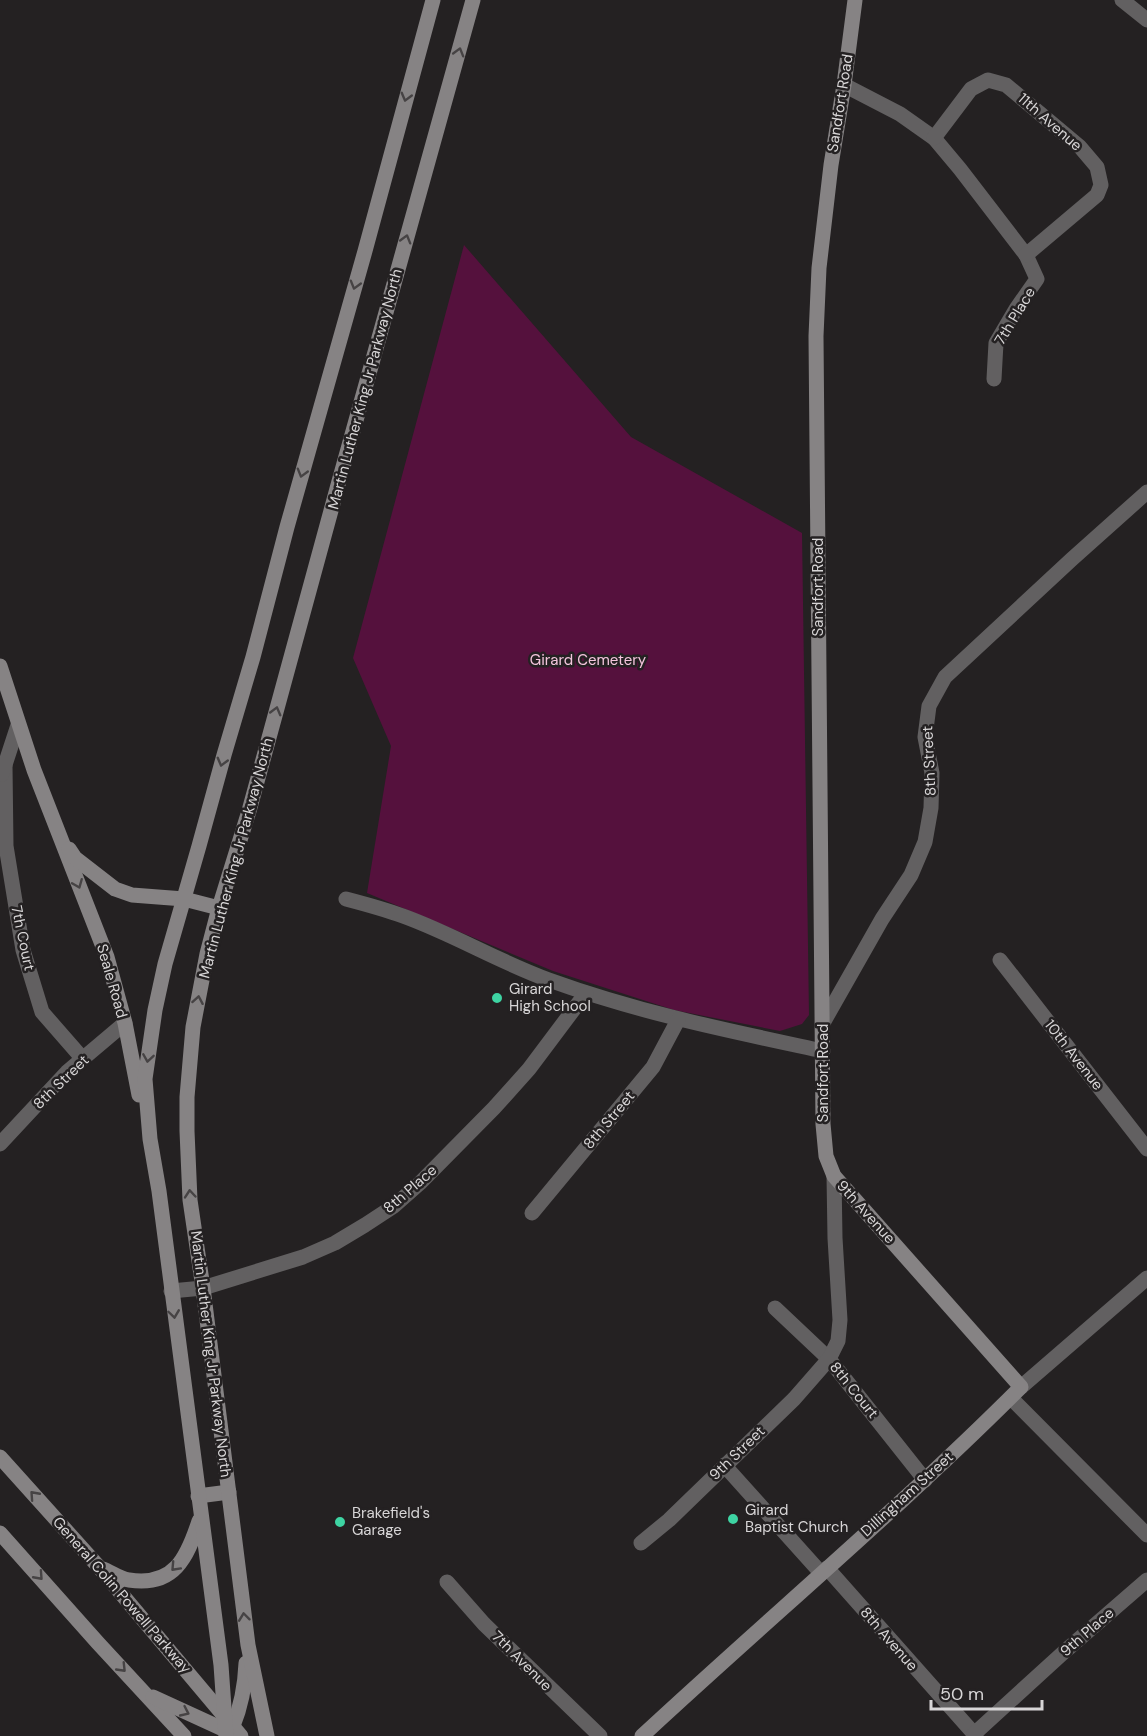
<svg xmlns="http://www.w3.org/2000/svg" width="1147" height="1736" font-family="'DM Sans',sans-serif">
	<style>
		.green { fill: #55113d }
		.lines { fill: none; stroke-linecap: round; stroke-linejoin: round }
		.street { stroke: #626061; stroke-width: 15 }
		.secondary { stroke: #868384; stroke-width: 15 }
		.oneway { stroke: #464344 }
		.poi-dot { fill: #3ed4a3; stroke: #242122; stroke-width: 2 }
		.labels { text-anchor: middle; stroke-width: 5; stroke-linejoin: round; paint-order: stroke }
		.street-label { font-size: 15px; fill: #d8d6d7; stroke: #242122 }
		.park-label { font-size: 15px; fill: #f4c5dd; stroke: #242122 }
		.poi-label { font-size: 15px; fill: #d8d6d7; stroke: #242122; text-anchor: start }
	</style>
	<rect width="100%" height="100%" fill="#242122"/>
	<polygon class="green" points="464,245 631,437 802,533 809,1015 802,1024 780,1031 674,1010 553,971 367,893 391,746 353,658"/>
	<g class="lines">
		<g class="street">
			<polyline points="1122,0 1147,20"/>
			<polyline points="844,85 900,114 934,138 960,169 1026,255 1037,279 1016,309 996,343 994,379"/>
			<polyline points="934,138 971,89 988,80 1006,85 1080,147 1097,167 1101,185 1097,195 1026,255"/>
			<polyline points="5,766 6,846 23,950 42,1012 83,1059"/>
			<polyline points="2,774 18,725"/>
			<path d="M346 899C365 904 384 909 403 916 453 934 499 962 549 980 640 1013 730 1031 823 1051"/>
			<polyline points="1000,960 1147,1149"/>
			<polyline points="823,1023 882,919 911,875 925,842 931,808 932,773 925,737 929,706 945,677 1072,559 1147,492"/>
			<polyline points="0,1144 67,1072 125,1023"/>
			<polyline points="532,1213 653,1067 678,1020"/>
			<polyline points="171,1291 203,1288 303,1257 335,1243 365,1225 394,1206 420,1183 494,1108 529,1069 586,993"/>
			<polyline points="775,1308 829,1359 925,1480"/>
			<polyline points="1021,1387 1147,1278"/>
			<polyline points="1011,1398 1147,1535"/>
			<polyline points="724,1465 821,1573"/>
			<polyline points="641,1543 669,1520 794,1399 829,1359 838,1341 840,1320 835,1238 834,1176"/>
			<polyline points="827,1568 976,1736"/>
			<polyline points="447,1582 484,1624 600,1736"/>
			<polyline points="974,1734 1064,1652 1147,1580"/>
		</g>
		<g class="secondary">
			<polyline points="0,666 34,770 107,957 125,1023 139,1095"/>
			<polyline points="69,849 75,858 115,889 132,895 184,899 219,908"/>
			<polyline points="0,1457 98,1566 241,1736"/>
			<polyline points="198,1496 229,1492"/>
			<polyline points="0,1533 98,1643 184,1736"/>
			<path d="M103 1569C111 1572 120 1579 129 1580 174 1587 187 1558 199 1521"/>
			<path d="M153 1697 225 1730 233 1726C242 1704 245 1686 246 1663"/>
			<polyline points="226,1736 221,1665 159,1191 150,1139 145,1079 155,1010 165,964 199,846 224,755 253,657 287,527 365,251 433,0"/>
			<polyline points="267,1736 248,1645 203,1288 190,1200 187,1131 187,1097 193,1027 207,954 219,908 249,811 338,485 473,0"/>
			<path d="M642 1736C768 1619 900 1508 1021 1387L834 1176 826 1156 823 1124 816 336 819 268 831 165 844 85 855 0"/>
		</g>
	</g>
	<defs><path id="oneway-chevron" d="M-2-3.5L2.5 0L-2 3.5" fill="none" stroke-width="1.6" stroke-linecap="round" stroke-linejoin="round" transform="scale(1.5)"/></defs>
	<g class="oneway">
		<use href="#oneway-chevron" transform="translate(459 52) rotate(-74)"/>
		<use href="#oneway-chevron" transform="translate(406 97) rotate(105)"/>
		<use href="#oneway-chevron" transform="translate(406 239) rotate(-74)"/>
		<use href="#oneway-chevron" transform="translate(355 285) rotate(106)"/>
		<use href="#oneway-chevron" transform="translate(302 473) rotate(106)"/>
		<use href="#oneway-chevron" transform="translate(276 711) rotate(-75)"/>
		<use href="#oneway-chevron" transform="translate(222 762) rotate(105)"/>
		<use href="#oneway-chevron" transform="translate(78 884) rotate(68)"/>
		<use href="#oneway-chevron" transform="translate(198 1000) rotate(-80)"/>
		<use href="#oneway-chevron" transform="translate(148 1058) rotate(99)"/>
		<use href="#oneway-chevron" transform="translate(190 1194) rotate(-95)"/>
		<use href="#oneway-chevron" transform="translate(174 1314) rotate(82)"/>
		<use href="#oneway-chevron" transform="translate(34 1495) rotate(-132)"/>
		<use href="#oneway-chevron" transform="translate(175 1567) rotate(133)"/>
		<use href="#oneway-chevron" transform="translate(39 1576) rotate(48)"/>
		<use href="#oneway-chevron" transform="translate(244 1617) rotate(-97)"/>
		<use href="#oneway-chevron" transform="translate(122 1668) rotate(46)"/>
		<use href="#oneway-chevron" transform="translate(185 1712) rotate(25)"/>
	</g>
	<g class="poi-dot">
		<circle cx="497" cy="998" r="6"/>
		<circle cx="733" cy="1519" r="6"/>
		<circle cx="340" cy="1522" r="6"/>
	</g>
	<g class="labels">
		<g class="street-label">
			<text transform="translate(840 103) rotate(-81)" y="5">Sandfort Road</text>
			<text transform="translate(1050 122) rotate(41)" y="5">11th Avenue</text>
			<text transform="translate(1015 316) rotate(-59)" y="5">7th Place</text>
			<text transform="translate(365 389) rotate(-75)" y="5">Martin Luther King Jr Parkway North</text>
			<text transform="translate(818 587) rotate(-90)" y="5">Sandfort Road</text>
			<text transform="translate(929 761) rotate(-93)" y="5">8th Street</text>
			<text transform="translate(236 858) rotate(-75)" y="5">Martin Luther King Jr Parkway North</text>
			<text transform="translate(23 938) rotate(78)" y="5">7th Court</text>
			<text transform="translate(112 981) rotate(74)" y="5">Seale Road</text>
			<text transform="translate(1074 1055) rotate(52)" y="5">10th Avenue</text>
			<text transform="translate(823 1073) rotate(-90)" y="5">Sandfort Road</text>
			<text transform="translate(61 1082) rotate(-44)" y="5">8th Street</text>
			<text transform="translate(609 1120) rotate(-50)" y="5">8th Street</text>
			<text transform="translate(410 1189) rotate(-41)" y="5">8th Place</text>
			<text transform="translate(866 1212) rotate(48)" y="5">9th Avenue</text>
			<text transform="translate(211 1354) rotate(83)" y="5">Martin Luther King Jr Parkway North</text>
			<text transform="translate(854 1390) rotate(51)" y="5">8th Court</text>
			<text transform="translate(737 1453) rotate(-44)" y="5">9th Street</text>
			<text transform="translate(907 1494) rotate(-42)" y="5">Dillingham Street</text>
			<text transform="translate(122 1595) rotate(49)" y="5">General Colin Powell Parkway</text>
			<text transform="translate(1087 1632) rotate(-41)" y="5">9th Place</text>
			<text transform="translate(889 1639) rotate(49)" y="5">8th Avenue</text>
			<text transform="translate(522 1661) rotate(45)" y="5">7th Avenue</text>
		</g>
		<g class="park-label">
			<text x="588" y="665">Girard Cemetery</text>
		</g>
		<g class="poi-label">
			<text x="509" y="994">Girard<tspan x="509" dy="17">High School</tspan></text>
			<text x="745" y="1515">Girard<tspan x="745" dy="17">Baptist Church</tspan></text>
			<text x="352" y="1518">Brakefield's<tspan x="352" dy="17">Garage</tspan></text>
		</g>
	</g>
	<path d="M931 1700v9h111v-9" fill="none" stroke="#d8d6d7" stroke-width="3"/>
	<text x="940" y="1700" font-size="18" fill="#d8d6d7" stroke="#242122" stroke-width="4.5" paint-order="stroke">50 m</text>
</svg>
